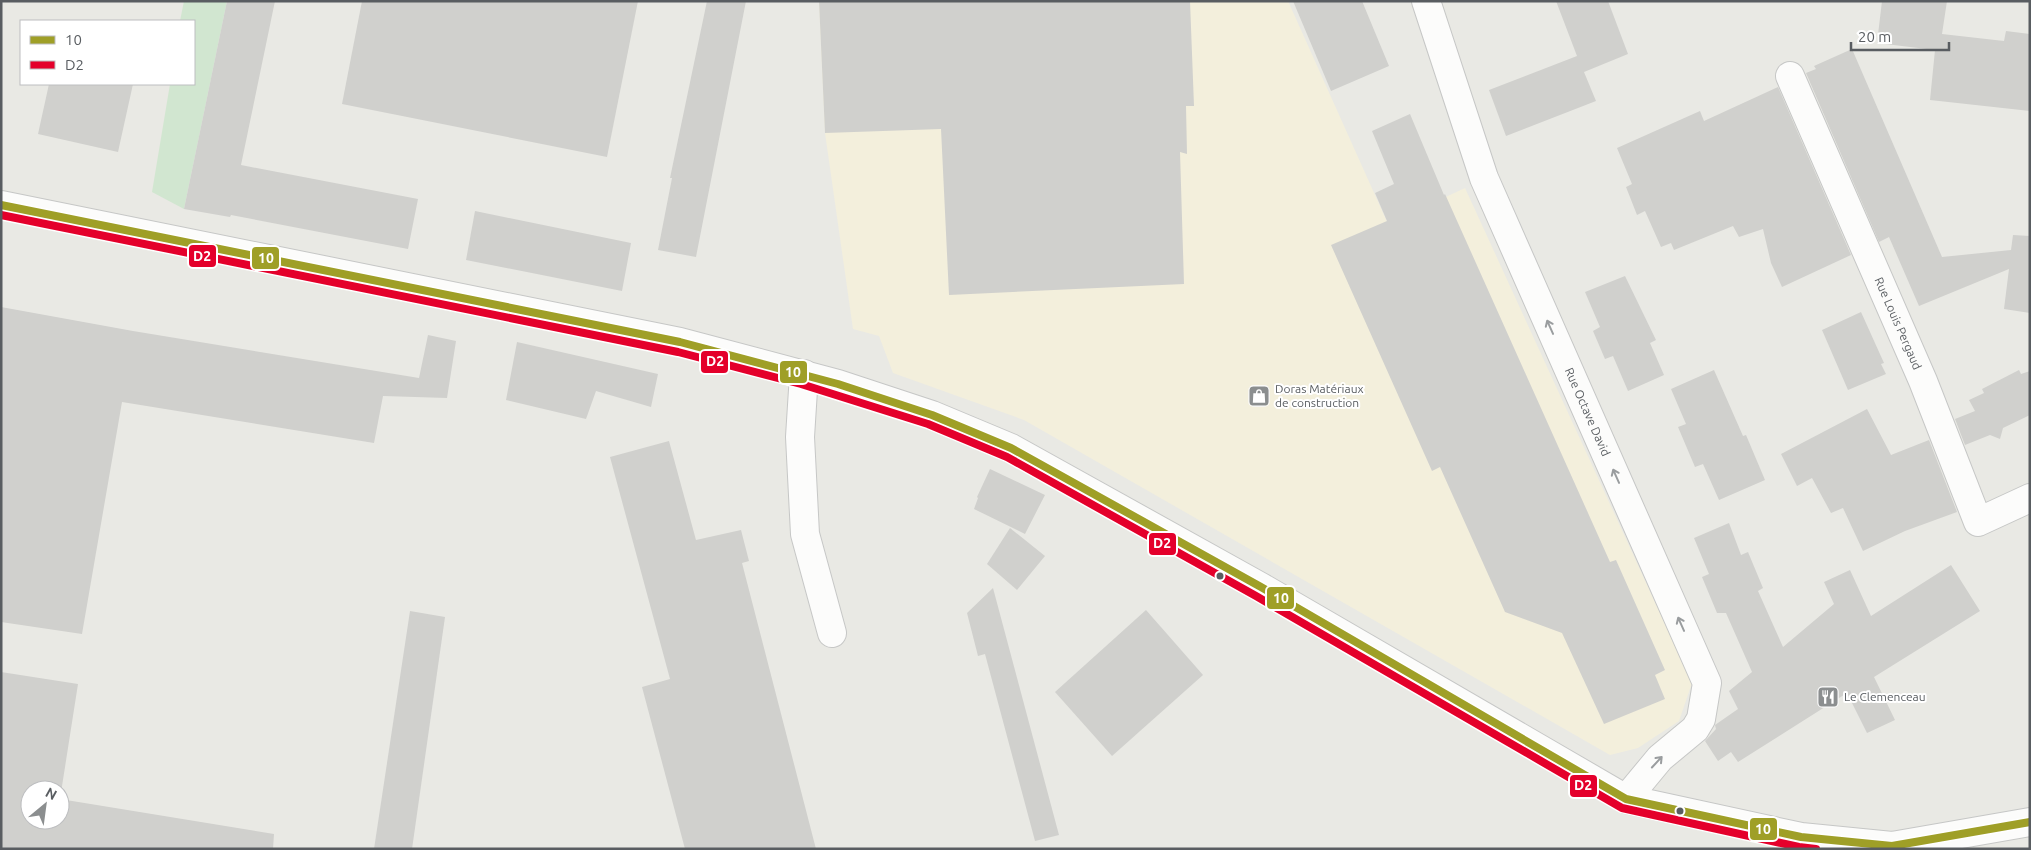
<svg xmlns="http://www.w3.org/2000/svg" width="2031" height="850" font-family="Ubuntu,sans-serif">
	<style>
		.commercial { fill: #f3efdc }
		.green { fill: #d1e6d0 }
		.building { fill: #d0d0cd; fill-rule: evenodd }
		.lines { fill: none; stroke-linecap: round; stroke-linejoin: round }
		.minor-casing { stroke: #c6c7c6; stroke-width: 30 }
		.minor { stroke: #fcfcfb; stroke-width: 28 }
		.bus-1-casing { stroke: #fff; stroke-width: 11 }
		.bus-2-casing { stroke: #fff; stroke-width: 11 }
		.bus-1 { stroke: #9f9f27; stroke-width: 8 }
		.bus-2 { stroke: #e4002b; stroke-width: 8 }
		.oneway { stroke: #9a9d9f }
		.bus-dot { fill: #595d61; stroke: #fff; stroke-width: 2 }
		.labels { text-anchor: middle; stroke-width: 4; stroke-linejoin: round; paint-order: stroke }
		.street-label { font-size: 12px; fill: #595d61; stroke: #fff }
		.poi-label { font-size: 12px; fill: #595d61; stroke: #fff; text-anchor: start }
		.line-badge { stroke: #fff; stroke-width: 2 }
		.badge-label { font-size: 14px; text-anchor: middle; font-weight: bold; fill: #fff }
	</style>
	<rect width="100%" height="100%" fill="#e9e9e4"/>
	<polygon class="commercial" points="819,1 1288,1 1388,224 1465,188 1692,683 1679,721 1638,748 1610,755 1024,420 893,373 879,336 853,329 825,133"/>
	<polygon class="green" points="184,1 227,1 184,209 152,192 170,84 194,84 194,21 180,21"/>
	<g class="building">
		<polygon points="227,1 275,1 241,165 418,199 408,249 231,215 230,217 184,209"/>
		<polygon points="362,1 638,1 607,157 342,104"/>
		<polygon points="707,1 746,1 696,257 658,250 672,178 670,178"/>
		<polygon points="819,1 1190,1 1194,106 1186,106 1187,154 1180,152 1184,284 949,295 941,129 825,133"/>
		<polygon points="1293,1 1362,1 1389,66 1331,91"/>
		<polygon points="1556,1 1608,1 1628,54 1584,72 1596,101 1506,136 1489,90 1577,56"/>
		<polygon points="1882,1 1947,1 1942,34 2004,41 2006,31 2030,34 2030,111 1930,100 1935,50 1877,43"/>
		<polygon points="1852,49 1942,257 2011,250 2013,235 2030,236 2030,313 2004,309 2009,269 1919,306 1889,237 1879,242 1806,73 1816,69 1814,66"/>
		<polygon points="49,84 133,84 118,152 38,134"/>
		<polygon points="1778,87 1851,255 1782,287 1771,263 1763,229 1739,237 1733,226 1674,250 1671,243 1661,247 1645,211 1637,215 1626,187 1632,184 1617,148 1700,111 1704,121"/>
		<polygon points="1410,114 1444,195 1445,194 1610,562 1616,560 1665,670 1655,675 1665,699 1604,724 1562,633 1505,612 1440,467 1432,471 1331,245 1387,221 1375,193 1394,184 1372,131"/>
		<polygon points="475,211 631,243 622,291 466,260"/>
		<polygon points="1625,276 1656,340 1650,343 1664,375 1628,391 1613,356 1605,359 1593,331 1600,327 1585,292"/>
		<polygon points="1,307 133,331 419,378 428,335 456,341 447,398 383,396 374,443 122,402 82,634 1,622"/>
		<polygon points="1861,312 1884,363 1881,364 1886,374 1848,390 1822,330"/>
		<polygon points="517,342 658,374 651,407 596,391 586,419 506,400"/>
		<polygon points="1714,370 1743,436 1746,435 1765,480 1719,500 1703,464 1695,467 1678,427 1686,424 1671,389"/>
		<polygon points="2019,370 2021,374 2030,371 2030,415 2003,428 2000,439 1990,435 1965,445 1955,419 1975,411 1969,400 1984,393 1982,389"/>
		<polygon points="1867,409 1891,455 1929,440 1957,512 1905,531 1863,551 1843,508 1831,513 1812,478 1797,486 1781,454"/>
		<polygon points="669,441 696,540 741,530 749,561 742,563 816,849 685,849 642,687 670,679 610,457"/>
		<polygon points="990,469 1045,495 1025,534 974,509 978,498 977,497"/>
		<polygon points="1729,523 1741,555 1748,552 1763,588 1758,591 1783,647 1834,604 1824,582 1850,570 1871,616 1951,565 1980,611 1874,677 1895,720 1867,733 1847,693 1738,762 1731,752 1718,761 1705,741 1716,729 1715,725 1738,709 1729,691 1752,672 1726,613 1717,613 1702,577 1709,574 1694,538"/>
		<polygon points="1010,528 1045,556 1017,590 987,564"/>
		<polygon points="993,588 1059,835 1035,841 985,654 978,656 967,613"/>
		<polygon points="1146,610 1203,675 1112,756 1055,692"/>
		<polygon points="410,611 445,617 412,849 374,849"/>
		<path d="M1 672 78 684 60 799 274 834 273 849H1ZM30 790H60V820H30Z"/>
	</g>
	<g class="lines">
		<g class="minor-casing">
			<g id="minor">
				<path id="s1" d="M1426 1 1484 178 1707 683 1701 719 1695 729 1660 758 1626 799"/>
				<path id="s2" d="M1790 76 1923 381 1978 522 2030 498"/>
				<polyline points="1,205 680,342 838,384 932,415 1011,448 1261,587 1626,799 1801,837 1892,846 2030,822"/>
				<polyline points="804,374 800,437 805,534 832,633"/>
			</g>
		</g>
		<use href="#minor" class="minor"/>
		<g class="bus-1-casing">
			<polyline id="bus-1" points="1,205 680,342 838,384 932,415 1011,448 1261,587 1626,799 1801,837 1892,846 2030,822"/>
		</g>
		<g class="bus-2-casing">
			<polyline id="bus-2" points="1,215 678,352 801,384 928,424 1007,457 1256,596 1622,808 1799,847 1816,849"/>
		</g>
		<use href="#bus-1" class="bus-1"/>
		<use href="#bus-2" class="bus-2"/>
	</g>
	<defs><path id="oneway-shaft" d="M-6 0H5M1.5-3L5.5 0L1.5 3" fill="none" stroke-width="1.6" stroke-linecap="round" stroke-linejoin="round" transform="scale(1.25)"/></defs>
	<g class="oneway">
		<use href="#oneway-shaft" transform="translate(1550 327) rotate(-114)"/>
		<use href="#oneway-shaft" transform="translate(1616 476) rotate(-114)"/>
		<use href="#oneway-shaft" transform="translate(1681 624) rotate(-114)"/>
		<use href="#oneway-shaft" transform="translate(1657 762) rotate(-47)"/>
	</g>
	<defs>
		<g id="shop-square" transform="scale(1.125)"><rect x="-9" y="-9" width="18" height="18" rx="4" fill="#8b8e8f" stroke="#fff"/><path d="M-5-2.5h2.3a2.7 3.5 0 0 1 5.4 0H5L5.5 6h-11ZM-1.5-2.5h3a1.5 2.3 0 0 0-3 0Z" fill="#fff"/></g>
		<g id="restaurant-square" transform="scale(1.125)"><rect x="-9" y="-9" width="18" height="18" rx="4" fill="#8b8e8f" stroke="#fff"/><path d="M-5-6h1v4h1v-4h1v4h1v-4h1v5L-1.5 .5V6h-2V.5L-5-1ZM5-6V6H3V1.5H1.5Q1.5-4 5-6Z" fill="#fff"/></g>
	</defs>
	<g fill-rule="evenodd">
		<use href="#shop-square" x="1259" y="396"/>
		<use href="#restaurant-square" x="1828" y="697"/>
	</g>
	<g class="bus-dot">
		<circle cx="1220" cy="576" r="4.5"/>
		<circle cx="1680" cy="811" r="4.5"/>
	</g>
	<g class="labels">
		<g class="street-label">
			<text dy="4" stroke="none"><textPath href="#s2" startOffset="270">Rue Louis Pergaud</textPath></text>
			<text dy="4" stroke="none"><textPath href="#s1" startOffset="442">Rue Octave David</textPath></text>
		</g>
		<g class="poi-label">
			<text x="1275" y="393">Doras Matériaux<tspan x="1275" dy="14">de construction</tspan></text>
			<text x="1844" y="701">Le Clemenceau</text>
		</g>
	</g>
	<g class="line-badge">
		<rect x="188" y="244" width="29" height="24" rx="5" fill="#e4002b"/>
		<rect x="251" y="246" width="29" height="24" rx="5" fill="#9f9f27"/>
		<rect x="700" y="350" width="29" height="24" rx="5" fill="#e4002b"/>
		<rect x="779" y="360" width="29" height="24" rx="5" fill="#9f9f27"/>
		<rect x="1148" y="532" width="29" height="24" rx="5" fill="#e4002b"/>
		<rect x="1266" y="586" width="29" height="24" rx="5" fill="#9f9f27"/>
		<rect x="1569" y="774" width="29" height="24" rx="5" fill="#e4002b"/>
		<rect x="1749" y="817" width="29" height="24" rx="5" fill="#9f9f27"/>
	</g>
	<g class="badge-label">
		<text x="202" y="261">D2</text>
		<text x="266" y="263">10</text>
		<text x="715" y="366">D2</text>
		<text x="793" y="377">10</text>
		<text x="1162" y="548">D2</text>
		<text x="1281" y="603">10</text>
		<text x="1583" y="790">D2</text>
		<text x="1763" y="834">10</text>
	</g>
	<rect width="2031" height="850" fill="none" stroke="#595d61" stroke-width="5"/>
	<rect x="20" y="20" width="175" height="65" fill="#ffffff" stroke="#bdbec0"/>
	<rect x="30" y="36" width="25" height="8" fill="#9f9f27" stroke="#bdbec0"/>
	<text x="65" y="45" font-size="15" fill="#595d61">10</text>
	<rect x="30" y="61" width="25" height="8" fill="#e4002b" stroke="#bdbec0"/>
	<text x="65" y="70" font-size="15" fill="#595d61">D2</text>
	<g transform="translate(45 805) rotate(29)"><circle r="24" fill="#ffffff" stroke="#bdbec0"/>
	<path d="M0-4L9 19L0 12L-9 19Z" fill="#8b8e8f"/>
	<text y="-8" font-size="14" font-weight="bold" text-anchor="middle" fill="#595d61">N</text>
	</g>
	<path d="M1851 42v8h98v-8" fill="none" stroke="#595d61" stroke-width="2.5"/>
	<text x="1858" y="42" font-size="15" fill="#595d61" stroke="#ffffff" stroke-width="4" paint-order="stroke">20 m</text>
</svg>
